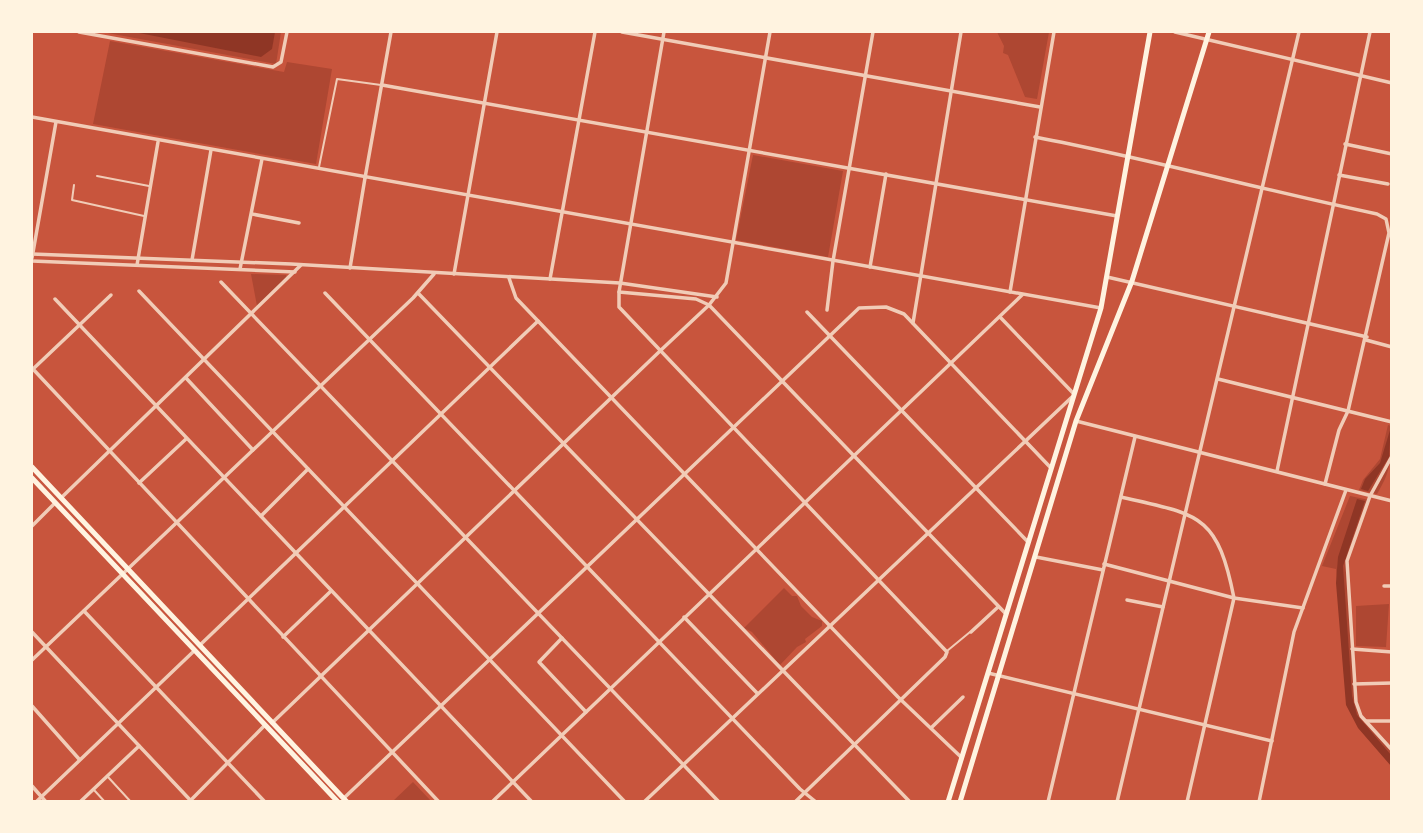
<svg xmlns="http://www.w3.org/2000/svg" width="1423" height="833" font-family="Signika,sans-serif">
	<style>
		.green { fill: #ae4732 }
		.water { fill: #8f3625 }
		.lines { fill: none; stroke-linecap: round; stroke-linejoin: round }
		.service { stroke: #f1ccb7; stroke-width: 2 }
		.minor { stroke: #f1ccb7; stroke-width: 3.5 }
		.tertiary { stroke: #f1ccb7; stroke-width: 3.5 }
		.primary { stroke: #fff3e0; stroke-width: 5 }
	</style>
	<rect width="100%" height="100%" fill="#c8553d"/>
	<g class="green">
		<polygon points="102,32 281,32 276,64"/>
		<polygon points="997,32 1049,32 1037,99 1025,97 1008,55 1003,53 1004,46"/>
		<polygon points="110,41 284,72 287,62 332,69 316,164 93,124"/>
		<polygon points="753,155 843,171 828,257 736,240"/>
		<polygon points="251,274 286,275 287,278 257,306"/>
		<path d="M1388 425 1391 426C1391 456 1393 468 1377 494L1359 490 1363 480 1380 459Z"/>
		<polygon points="1350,496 1369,500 1347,561 1358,708 1363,719 1391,750 1391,763 1359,727 1344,674 1336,569 1322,566"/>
		<polygon points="784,588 792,596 797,596 801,606 812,617 822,621 822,626 805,639 806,642 797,647 780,665 752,632 744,628"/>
		<polygon points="1389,604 1386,647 1356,646 1356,606"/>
		<polygon points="413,782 431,801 393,801"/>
	</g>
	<g class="water">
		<polygon points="134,32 275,32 272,49 261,57"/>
		<polygon points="1391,427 1389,457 1368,491 1361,489 1365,479 1380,463"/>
		<polygon points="1357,499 1365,501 1343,566 1352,696 1357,715 1391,755 1391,766 1358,728 1346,705 1336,583 1338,557"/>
	</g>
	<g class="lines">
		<g class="service">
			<polyline points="319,167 337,79 381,85"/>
			<polyline points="97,176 149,186"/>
			<polyline points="74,185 72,200 144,216"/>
			<polyline points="947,651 970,632"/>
			<polyline points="108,777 131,802"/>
			<polyline points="94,790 105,802"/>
		</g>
		<g class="minor">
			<polyline points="79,32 273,67 281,62 287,32"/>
			<polyline points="622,32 1040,107"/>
			<polyline points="1175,32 1392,83"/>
			<polyline points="382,85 1117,216"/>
			<path d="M1035 137C1150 159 1263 190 1377 214L1386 219 1389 233 1348 411 1339 430 1325 484"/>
			<polyline points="1345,144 1392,154"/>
			<polyline points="1339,175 1388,184"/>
			<polyline points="252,214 299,223"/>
			<polyline points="32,254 291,264 620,283 717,297"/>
			<polyline points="32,258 56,122"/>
			<polyline points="192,260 211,150"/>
			<polyline points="32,261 295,272"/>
			<polyline points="137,265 158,142"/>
			<polyline points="870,267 886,174"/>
			<polyline points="350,268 365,178"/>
			<polyline points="240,269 262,159"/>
			<polyline points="454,274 497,32"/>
			<polyline points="1107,277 1367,337"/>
			<polyline points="509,278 516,298 898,697 962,758"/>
			<polyline points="550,279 595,32"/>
			<polyline points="221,282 719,802"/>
			<polyline points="139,291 625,802"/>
			<polyline points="619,292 696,299 709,305"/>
			<polyline points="1010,292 1054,32"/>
			<polyline points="325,293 800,789 816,802"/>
			<polyline points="418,293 910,802"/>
			<polyline points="55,299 532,802"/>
			<polyline points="827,310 833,261 873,32"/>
			<polyline points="807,312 1028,542"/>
			<polyline points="1000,317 1073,393"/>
			<polyline points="913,323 961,32"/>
			<polyline points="1366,340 1392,347"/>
			<polyline points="32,370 111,295"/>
			<polyline points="186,378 253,450"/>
			<polyline points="1218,379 1392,422"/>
			<polyline points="1392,456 1370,496 1347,561 1356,702 1361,716 1392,750"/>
			<polyline points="1277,471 1370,32"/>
			<polyline points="139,483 186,439"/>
			<path d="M1121 497C1199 515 1217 513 1234 598L1187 802"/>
			<polyline points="61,498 301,265"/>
			<polyline points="261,516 308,469"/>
			<polyline points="32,526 55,503"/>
			<polyline points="1036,557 1103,570"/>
			<polyline points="1104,564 1234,598 1303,608"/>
			<polyline points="1384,586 1392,586"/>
			<polyline points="1127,600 1163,607"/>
			<polyline points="84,611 265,802"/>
			<polyline points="684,617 757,693"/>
			<polyline points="32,632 192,802"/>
			<polyline points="971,632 998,607"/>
			<polyline points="283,637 331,591"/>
			<polyline points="562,638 539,662 586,712"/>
			<polyline points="200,645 538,321"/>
			<polyline points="1352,649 1392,652"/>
			<polyline points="32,660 413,298 434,274"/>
			<polyline points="988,673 1272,741"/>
			<polyline points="1354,684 1392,683"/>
			<polyline points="32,706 79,759"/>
			<polyline points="1366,721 1392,721"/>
			<polyline points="272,723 660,351"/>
			<polyline points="931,728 963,697"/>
			<polyline points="32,786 46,802"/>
			<polyline points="344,798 859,308 886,307 904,314 1050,467"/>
			<polyline points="191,800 265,725"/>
			<polyline points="36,802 194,651"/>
			<polyline points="80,802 139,746"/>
			<polyline points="1048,802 1135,437"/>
			<polyline points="1117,802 1299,32"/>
			<polyline points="1259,802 1294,632 1346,490"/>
		</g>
		<g class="tertiary">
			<polyline points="664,32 619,292 619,307 947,652 945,657 795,802"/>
			<polyline points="32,117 1101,308"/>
			<polyline points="365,178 391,32"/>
			<polyline points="709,305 1006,614"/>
			<polyline points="660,351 709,305 726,283 770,32"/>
			<polyline points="32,368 439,802"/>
			<polyline points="1076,421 1392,501"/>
			<polyline points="492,802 1022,295"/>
			<polyline points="644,802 1072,397"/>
		</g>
		<g class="primary">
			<polyline points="32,467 347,802"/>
			<polyline points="32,478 338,802"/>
			<polyline points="948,802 1101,308 1150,32"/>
			<polyline points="960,802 1076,421 1132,281 1209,32"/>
		</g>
	</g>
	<rect width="1423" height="833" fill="none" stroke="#fff3e0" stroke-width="66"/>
</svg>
